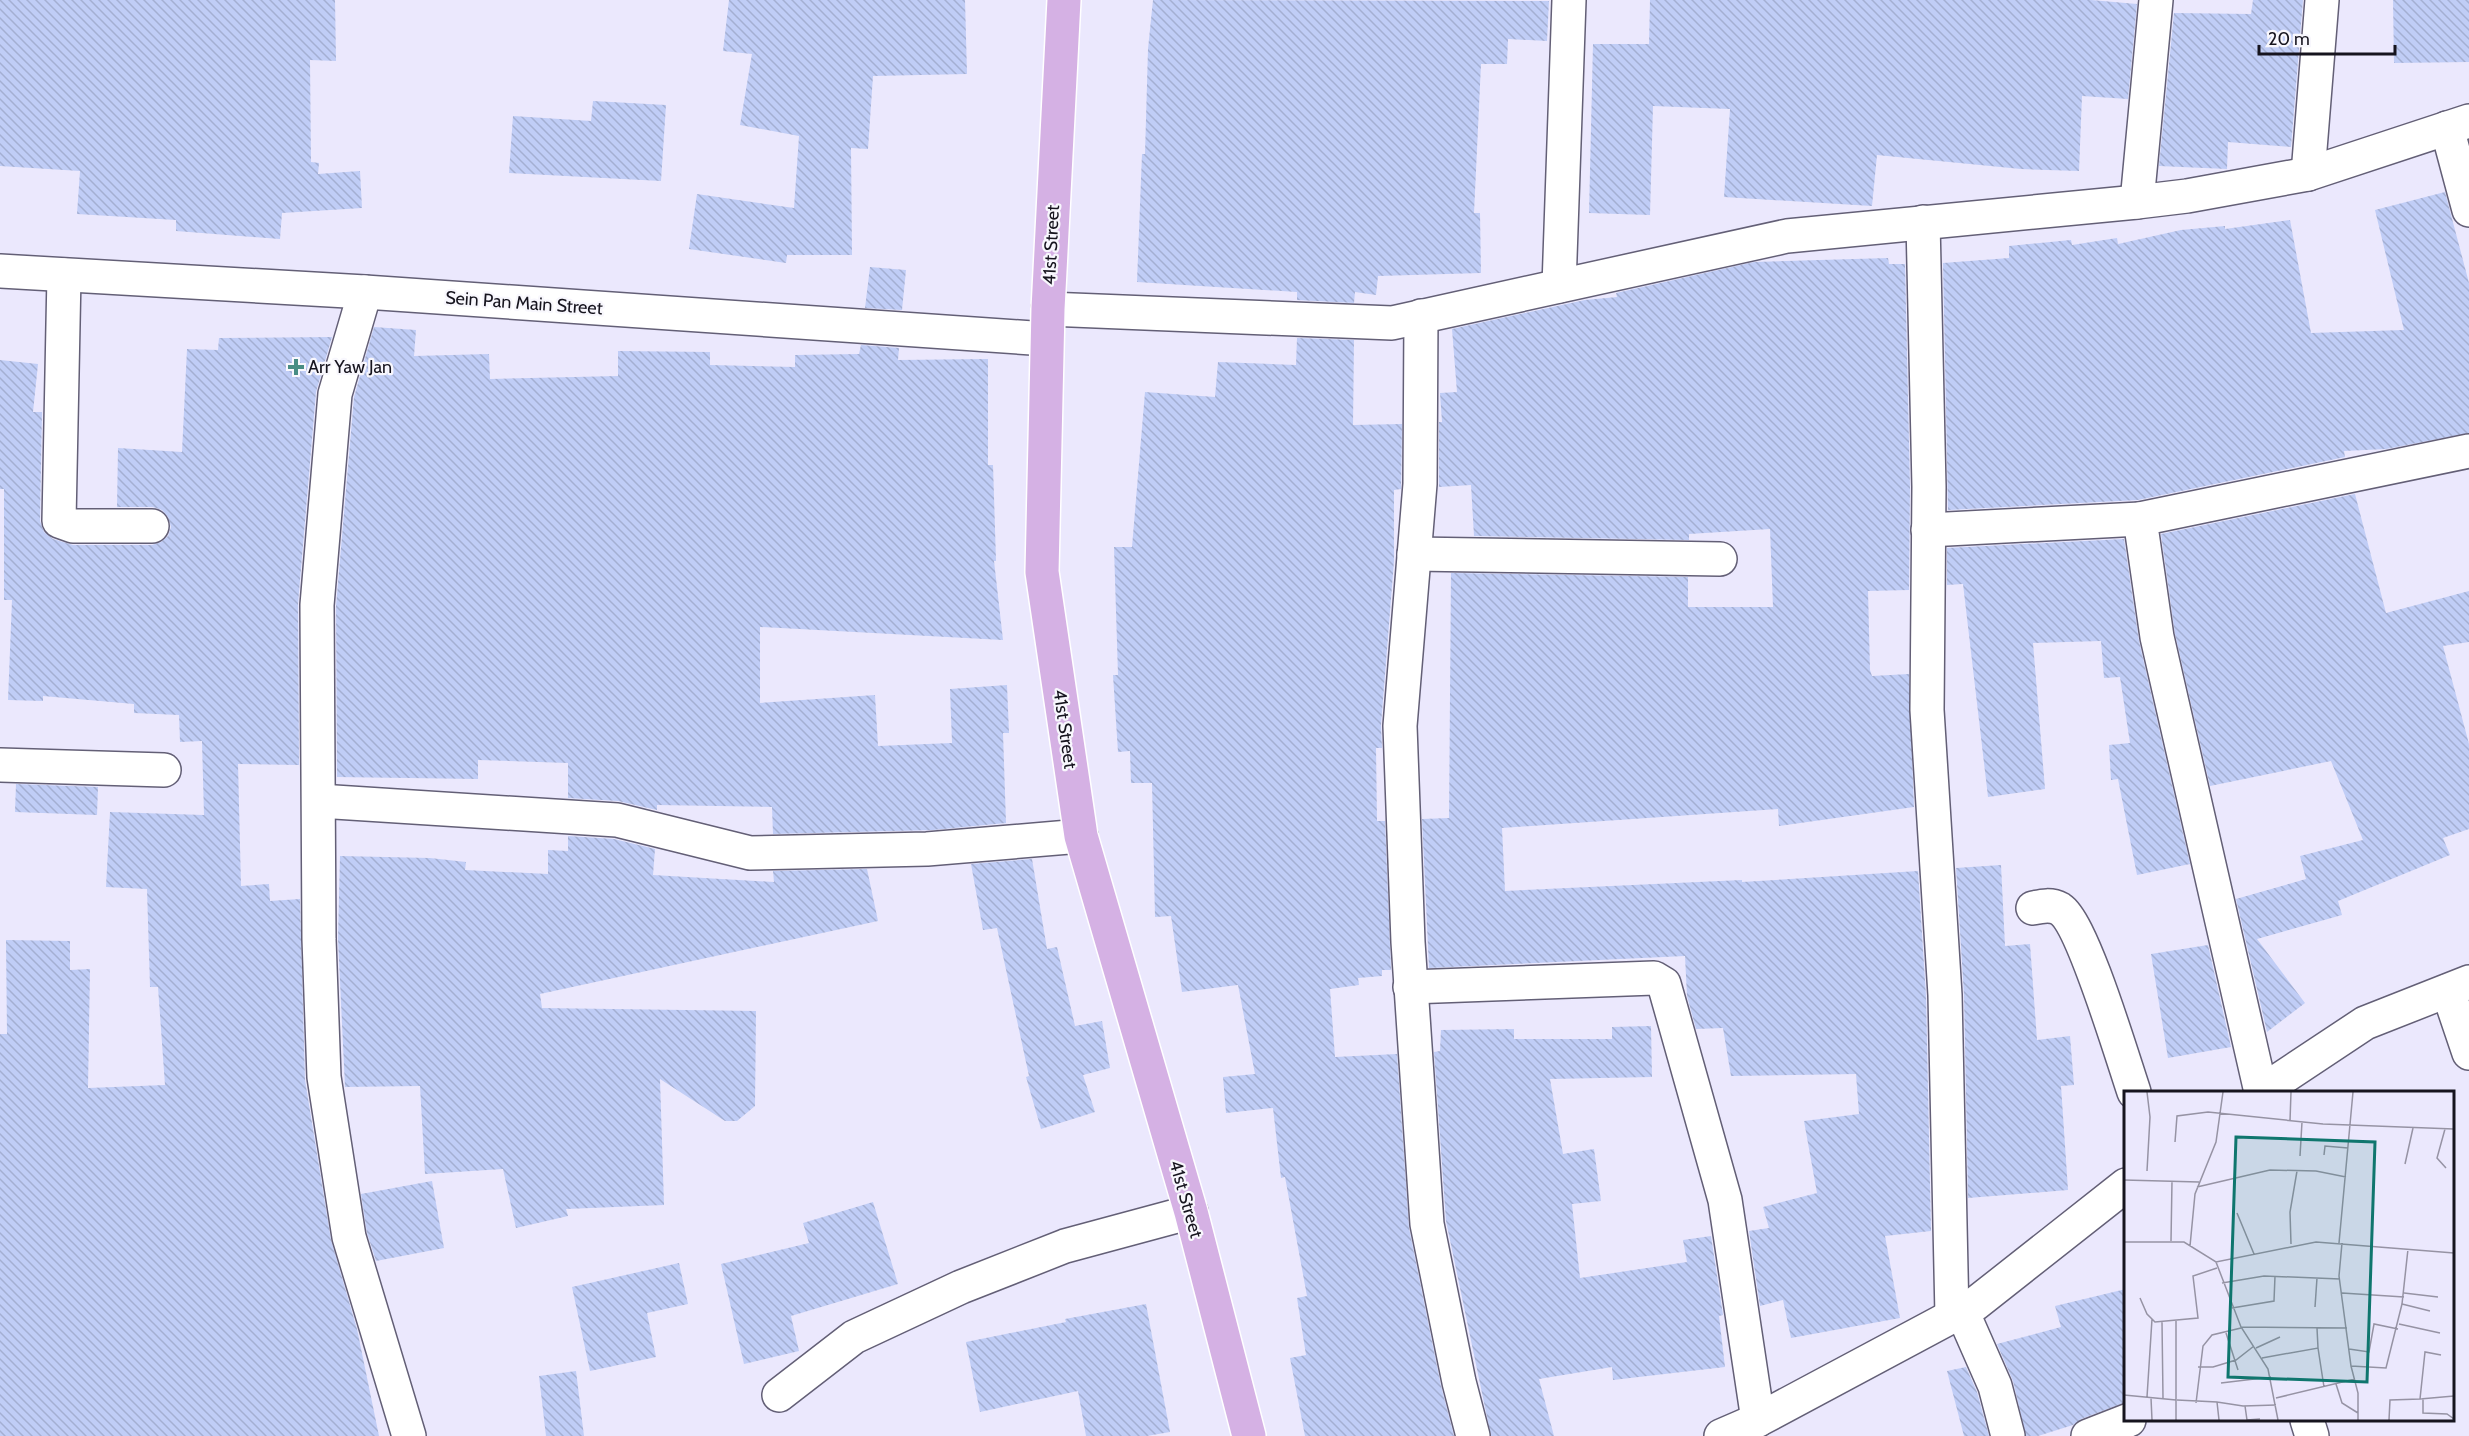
<svg xmlns="http://www.w3.org/2000/svg" width="2469" height="1436" font-family="Cabin,sans-serif">
	<style>
		.building { fill: url(#building-back-hatch) }
		.lines { fill: none; stroke-linecap: round; stroke-linejoin: round }
		.minor-casing { stroke: #635f76; stroke-width: 36 }
		.major-casing { stroke: #fff; stroke-width: 36 }
		.minor { stroke: #fff; stroke-width: 33 }
		.major { stroke: #d5b1e4; stroke-width: 33 }
		.poi-dot { fill: #488d84; stroke: #f8f7fd; stroke-width: 2 }
		.labels { text-anchor: middle; stroke-width: 4.5; stroke-linejoin: round; paint-order: stroke }
		.street-label { font-size: 18px; fill: #16141e; stroke: #f8f7fd }
		.poi-label { font-size: 18px; fill: #16141e; stroke: #f8f7fd; text-anchor: start }
		.inset-road { fill: none; stroke: #9693a4; stroke-width: 1.5 }
		.view { fill: #0f766e; fill-opacity: 0.15; stroke: #0f766e; stroke-width: 3 }
		.inset-edge { fill: none; stroke: #16141e; stroke-width: 3 }
	</style>
	<defs>
		<pattern id="building-back-hatch" width="6" height="6" patternUnits="userSpaceOnUse" patternTransform="scale(1.5)"><rect width="6" height="6" fill="#c0cdf6"/><path d="M-1 5l2 2M0 0l6 6M5-1l2 2" fill="none" stroke="#a4afd2"/></pattern>
	</defs>
	<rect width="100%" height="100%" fill="#ebe8fd"/>
	<g class="building">
		<polygon points="0,0 335,0 336,61 310,60 311,162 319,163 318,174 360,171 362,208 282,213 280,239 176,231 176,220 77,214 80,171 0,166"/>
		<polygon points="729,0 965,0 967,74 873,76 868,149 851,148 852,255 787,255 786,263 689,249 697,194 794,208 799,136 740,125 752,54 723,51"/>
		<polygon points="1153,0 1549,1 1547,41 1508,39 1507,64 1481,64 1474,213 1480,213 1481,273 1378,276 1376,295 1355,292 1354,303 1297,300 1297,292 1137,282 1142,154 1145,154 1148,49"/>
		<polygon points="1650,0 2091,0 2137,4 2128,99 2082,96 2079,171 2021,169 1877,155 1872,206 1724,197 1730,109 1653,106 1650,215 1589,213 1593,44 1649,44"/>
		<polygon points="2253,0 2303,0 2291,147 2228,142 2227,169 2159,166 2174,13 2251,14"/>
		<polygon points="2393,0 2469,0 2469,62 2394,63"/>
		<polygon points="593,101 666,105 661,181 509,173 513,116 591,121"/>
		<polygon points="2445,192 2469,283 2469,433 2386,449 2344,451 2345,457 2138,500 1948,510 1943,263 2009,258 2009,246 2071,240 2072,245 2117,238 2118,244 2181,230 2225,226 2225,229 2290,220 2311,333 2404,330 2375,210"/>
		<polygon points="1888,258 1889,264 1905,264 1910,487 1909,590 1868,591 1870,670 1872,676 1909,674 1914,807 1779,826 1778,809 1502,828 1505,891 1742,880 1742,882 1918,871 1926,996 1931,1231 1885,1236 1900,1318 1791,1338 1783,1300 1760,1306 1749,1231 1769,1228 1763,1207 1817,1193 1804,1121 1859,1114 1856,1074 1731,1076 1723,1028 1696,1029 1687,996 1685,956 1429,968 1422,819 1449,818 1451,573 1688,577 1688,607 1773,607 1770,529 1689,534 1689,540 1474,536 1471,485 1439,487 1439,422 1442,422 1440,393 1457,392 1452,329 1585,300 1617,297 1616,293 1754,262"/>
		<polygon points="870,267 906,270 902,310 865,308"/>
		<polygon points="374,327 416,330 414,356 489,354 490,379 618,376 618,351 710,352 710,365 795,367 795,355 859,354 861,345 899,348 898,360 988,359 988,465 993,465 996,561 994,561 1003,640 760,627 760,703 875,695 878,746 952,743 950,689 1007,685 1009,733 1003,733 1006,823 933,830 773,834 772,807 657,805 657,810 618,801 568,798 568,763 478,760 478,779 337,777 336,606 354,397"/>
		<polygon points="332,337 316,392 298,604 299,765 238,764 241,886 269,884 270,901 300,899 305,1080 331,1240 357,1329 379,1436 0,1436 0,1034 7,1034 6,940 70,941 70,970 90,969 88,1088 165,1085 158,987 150,987 147,889 106,887 110,812 204,815 202,741 180,742 179,715 134,713 134,704 43,696 43,701 8,700 12,600 4,600 4,489 0,489 0,360 38,364 33,412 42,412 40,521 44,532 53,539 73,545 152,545 161,542 168,536 171,527 168,517 162,510 153,507 117,507 118,448 182,452 187,349 218,350 219,338"/>
		<polygon points="1297,338 1354,340 1353,425 1402,424 1401,489 1394,490 1394,561 1381,725 1382,748 1376,748 1377,821 1385,821 1391,970 1382,970 1382,976 1358,978 1359,985 1330,989 1335,1057 1397,1054 1409,1228 1441,1386 1454,1436 1305,1436 1290,1358 1306,1355 1297,1298 1307,1296 1285,1177 1281,1178 1273,1108 1226,1113 1223,1077 1255,1074 1238,985 1182,992 1171,916 1155,917 1152,783 1131,783 1130,751 1118,752 1113,675 1118,675 1114,547 1132,547 1145,392 1215,397 1218,362 1296,365"/>
		<polygon points="2355,494 2386,613 2469,591 2469,642 2443,646 2469,744 2469,829 2443,838 2450,855 2338,901 2342,915 2257,939 2305,1003 2267,1032 2236,899 2306,879 2300,856 2363,840 2331,761 2210,786 2175,634 2161,534"/>
		<polygon points="2124,539 2139,641 2190,864 2137,875 2118,779 2111,780 2109,745 2130,743 2120,677 2104,678 2101,641 2033,643 2045,789 1988,797 1963,584 1947,585 1947,548"/>
		<polygon points="16,784 98,787 97,815 15,812"/>
		<polygon points="568,836 614,839 655,849 653,875 774,882 773,871 867,869 878,921 540,994 542,1008 756,1011 755,1106 737,1121 725,1121 660,1079 664,1205 566,1209 568,1216 516,1228 503,1169 425,1174 420,1086 345,1087 338,939 340,856 430,858 466,862 465,870 548,874 548,850 568,851"/>
		<polygon points="1032,859 1047,949 1057,947 1075,1026 1102,1021 1110,1068 1083,1075 1095,1112 1041,1129 1026,1077 1029,1076 997,928 983,930 971,864"/>
		<polygon points="2001,865 2005,946 2030,944 2037,1040 2070,1036 2074,1085 2061,1086 2068,1190 1968,1198 1964,995 1956,868"/>
		<polygon points="2208,945 2231,1047 2168,1058 2151,954"/>
		<polygon points="1651,1026 1652,1077 1550,1079 1563,1154 1594,1149 1601,1201 1572,1204 1580,1278 1687,1262 1683,1240 1711,1236 1723,1315 1719,1316 1725,1367 1613,1380 1612,1367 1539,1379 1554,1436 1491,1436 1446,1221 1434,1052 1440,1051 1441,1030 1514,1029 1514,1039 1612,1039 1612,1027"/>
		<polygon points="432,1181 444,1248 376,1261 367,1233 361,1194"/>
		<polygon points="873,1202 898,1284 791,1316 799,1351 744,1364 721,1264 809,1243 803,1223"/>
		<polygon points="679,1263 688,1304 647,1313 656,1357 590,1371 572,1287"/>
		<polygon points="2126,1289 2126,1402 2081,1419 2073,1425 2038,1436 2026,1436 2013,1381 1997,1344 2061,1327 2055,1306"/>
		<polygon points="1146,1304 1170,1432 1147,1436 1086,1436 1078,1391 980,1412 966,1342 1066,1322 1065,1319"/>
		<polygon points="1966,1367 1977,1392 1989,1436 1964,1436 1947,1371"/>
		<polygon points="576,1371 584,1436 546,1436 539,1376"/>
	</g>
	<g class="lines">
		<g class="minor-casing">
			<g id="minor">
				<polyline points="2447,128 2469,210"/>
				<polyline points="2308,174 2322,0"/>
				<polyline points="2137,202 2156,0"/>
				<polyline points="1923,222 1929,487 1927,710 1945,995 1952,1316"/>
				<polyline points="0,271 365,292 1047,339"/>
				<polyline points="64,275 59,521 73,526 152,526"/>
				<polyline points="1559,286 1569,0"/>
				<polyline points="365,292 335,394 317,605 319,939 324,1077 349,1237 409,1436"/>
				<polyline points="1048,309 1392,323 1787,236 2137,202 2187,196 2308,174 2469,121"/>
				<polyline points="1421,316 1420,484 1400,726 1408,942 1427,1224 1459,1382 1473,1436"/>
				<polyline points="1928,530 2140,519"/>
				<polyline points="1414,554 1720,559"/>
				<polyline points="0,765 164,770"/>
				<polyline points="319,801 617,820 750,853 927,849 1081,836"/>
				<path d="M2033 908C2042 906 2051 904 2060 909 2083 924 2123 1060 2134 1092"/>
				<polyline points="1410,987 1654,978 1664,984 1725,1200 1758,1420"/>
				<polyline points="2448,991 2469,1053"/>
				<polyline points="2261,1092 2157,637 2140,519 2469,451"/>
				<polyline points="2261,1092 2365,1023 2469,982"/>
				<polyline points="1962,1311 1995,1386 2008,1436"/>
				<polyline points="779,1395 854,1337 961,1287 1065,1246 1191,1212"/>
				<polyline points="2307,1420 2312,1436"/>
				<polyline points="1721,1436 1758,1420 1975,1304 2126,1185"/>
				<polyline points="2088,1436 2129,1420"/>
			</g>
		</g>
		<g class="major-casing">
			<polyline id="major" points="1064,0 1048,309 1042,572 1081,836 1191,1212 1249,1436"/>
		</g>
		<use href="#minor" class="minor"/>
		<use href="#major" class="major"/>
	</g>
	<path class="poi-dot" d="M293 358h6v6h6v6h-6v6h-6v-6h-6v-6h6z"/>
	<g class="labels">
		<g class="street-label">
			<text transform="translate(1051 245) rotate(-87)" y="6">41st Street</text>
			<text transform="translate(524 303) rotate(4)" y="6">Sein Pan Main Street</text>
			<text transform="translate(1065 729) rotate(82)" y="6">41st Street</text>
			<text transform="translate(1186 1199) rotate(74)" y="6">41st Street</text>
		</g>
		<g class="poi-label">
			<text x="308" y="373">Arr Yaw Jan</text>
		</g>
	</g>
	<g transform="translate(2124 1091)">
		<rect width="330" height="330" fill="#ebe8fd"/>
		<path class="inset-road" d="M23 1 26 26 23 80M166 30 167 1M321 38 313 67 322 77M51 51 53 25 84 21 199 33 330 38M200 64 201 55 224 57M176 65 178 31M281 73 289 37M0 89 75 91M73 96 146 79 192 80 222 86M113 122 130 163M47 150 48 90M0 151H60L92 171 192 151 330 162M215 152 229 1M218 152 215 185 227 275 234 302V329M167 153 166 121 173 80M66 155 71 103 92 51 99 1M92 171 117 236 144 278 154 329M98 192 140 185 216 188M218 202 280 206M280 202 314 206M16 207 23 223 31 231 74 227 69 185 93 177M278 213 306 220M191 216 193 187M108 217 150 210 151 185M38 231 39 307M275 233 316 242M117 236 223 237M193 237 194 257M102 242 114 279M132 257 156 246M225 258 245 261 250 233 274 238M138 267 194 257 200 296M227 275 262 277 278 213 284 158M74 276H89L112 269 130 255M97 292 147 286M212 293 218 312 234 322M0 304 52 309M23 306 28 228M27 307 28 329M152 307 231 288M299 307V322L323 323 330 328M296 308 330 305M53 309 93 311 95 329M93 311 119 315 152 314M72 312 79 255 88 244 117 237M121 315 123 329 136 328M52 329V230M265 329 266 309 296 308 301 261 317 264"/>
		<path class="view" d="M112 46 251 51 243 291 104 286Z"/>
		<rect width="330" height="330" class="inset-edge"/>
	</g>
	<path d="M2259 45v9h136v-9" fill="none" stroke="#16141e" stroke-width="3"/>
	<text x="2268" y="45" font-size="18" fill="#16141e" stroke="#f8f7fd" stroke-width="4.5" paint-order="stroke">20 m</text>
</svg>
